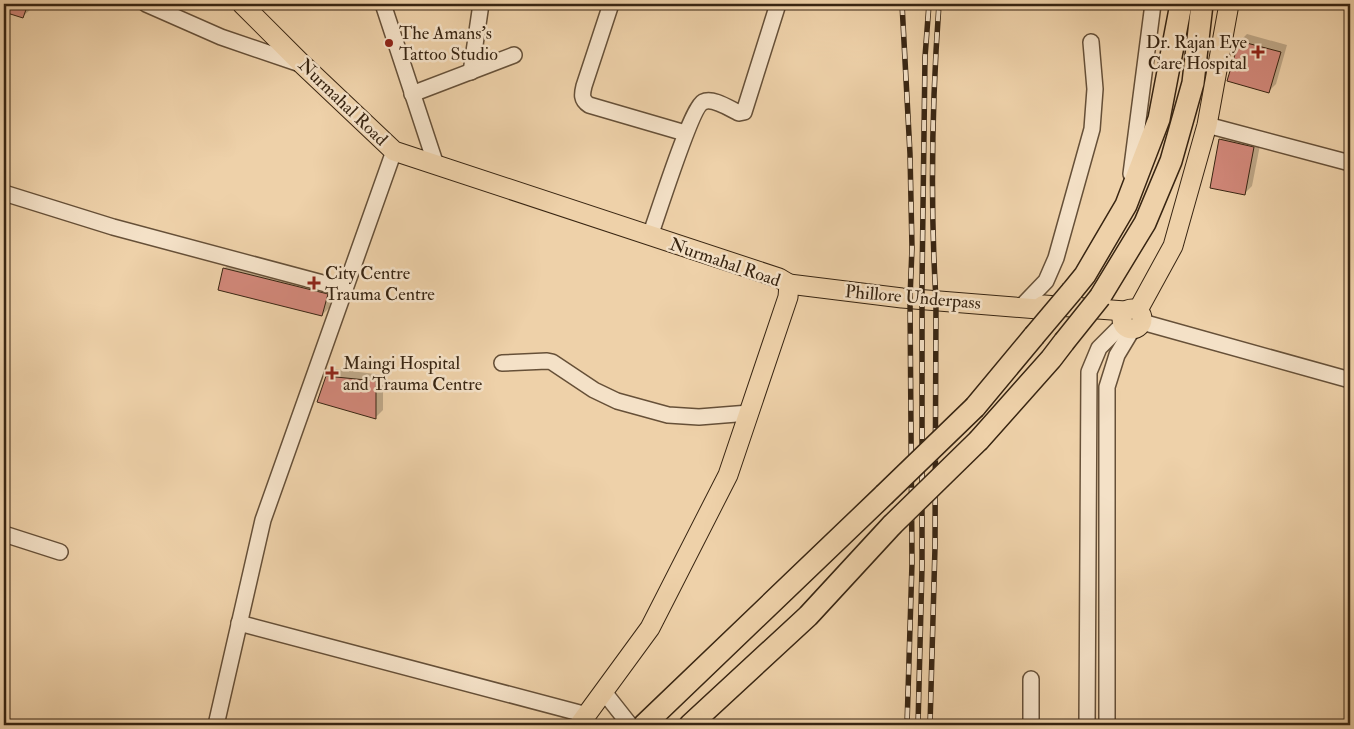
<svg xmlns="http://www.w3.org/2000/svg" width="1354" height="729" font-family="'IM FELL Double Pica',serif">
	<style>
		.shadow { fill: #0003 }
		.building { fill: #d2887a; stroke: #382512 }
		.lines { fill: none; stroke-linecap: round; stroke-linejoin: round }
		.minor-casing { stroke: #665038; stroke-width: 18 }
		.major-casing { stroke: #382512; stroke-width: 21 }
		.highway-casing { stroke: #382512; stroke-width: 24 }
		.minor { stroke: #f4e1c7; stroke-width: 15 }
		.major { stroke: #eed1a9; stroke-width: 19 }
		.highway { stroke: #eed1a9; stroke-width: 21 }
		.rail-casing { stroke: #382512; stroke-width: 5.5 }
		.rail { stroke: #f4e1c7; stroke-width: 4; stroke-dasharray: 11; stroke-linecap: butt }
		.highway-bridge-casing { stroke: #382512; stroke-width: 24; stroke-linecap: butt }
		.highway-bridge { stroke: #eed1a9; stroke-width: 21 }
		.poi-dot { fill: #8f2418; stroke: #f4e1c7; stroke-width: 2 }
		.labels { text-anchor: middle; stroke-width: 5; stroke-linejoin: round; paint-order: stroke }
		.poi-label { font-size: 18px; fill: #382512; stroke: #f4e1c7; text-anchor: start }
		.street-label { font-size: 18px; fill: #382512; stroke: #f4e1c7 }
	</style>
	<rect width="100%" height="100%" fill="#eed1a9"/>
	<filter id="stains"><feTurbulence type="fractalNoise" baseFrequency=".004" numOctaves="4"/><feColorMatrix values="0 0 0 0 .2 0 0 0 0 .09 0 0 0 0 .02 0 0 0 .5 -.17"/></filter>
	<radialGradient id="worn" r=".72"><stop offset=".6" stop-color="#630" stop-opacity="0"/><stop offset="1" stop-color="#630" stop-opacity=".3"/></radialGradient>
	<g class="shadow">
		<polygon points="4,4 32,4 30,10 22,17 4,10"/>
		<polygon points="1247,34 1287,45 1276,84 1269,91 1229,80 1240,41"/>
		<polygon points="1227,132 1261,140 1252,186 1245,193 1220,140"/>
		<polygon points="232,261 334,287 329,308 322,315 219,289 225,268"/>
		<polygon points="335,369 383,375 383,410 376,417 327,377"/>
	</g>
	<g class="building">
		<polygon points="4,4 28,4 23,18 4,12"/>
		<polygon points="1239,41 1281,52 1269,93 1227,81"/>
		<polygon points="1219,139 1254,147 1245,195 1210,188"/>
		<polygon points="223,268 328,294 322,316 218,290"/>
		<polygon points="326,376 376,381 376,419 317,402"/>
	</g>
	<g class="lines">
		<g class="minor-casing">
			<g id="minor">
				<polyline points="146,4 221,37 300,64"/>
				<polyline points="383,4 436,165"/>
				<path d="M611 4 584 86C582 94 581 100 589 105L685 133"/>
				<polyline points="471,72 481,4"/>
				<polyline points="412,94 514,55"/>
				<polyline points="1207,125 1350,163"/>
				<polyline points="1131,174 1153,4"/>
				<polyline points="4,193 113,227 345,289"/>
				<path d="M650 236C657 217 691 108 703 102 713 97 730 109 739 113L744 112 778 4"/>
				<polyline points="1021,307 1046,281 1056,258 1092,129 1095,89 1091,42"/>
				<polyline points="1142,322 1350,380"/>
				<polyline points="502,363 547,361 552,362 594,390 617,401 668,415 699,417 749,413"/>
				<polyline points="4,534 60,552"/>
				<polyline points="239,623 587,715"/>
				<polyline points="1031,679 1031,725"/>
				<polyline points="604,692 630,725"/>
				<polyline points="216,725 263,520 394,151"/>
				<polyline points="1087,725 1089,372 1099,348 1123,324"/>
				<polyline points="1107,725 1107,387 1117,355 1132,330"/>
			</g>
		</g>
		<g class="major-casing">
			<g id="major">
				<polyline points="242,4 302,64 394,151 779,278 789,284 788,297 728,475 650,628 579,725"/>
				<polyline points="789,284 902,298 1038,309 1044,305 1125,311"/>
				<circle cx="1132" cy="319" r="10"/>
				<polyline points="1138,310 1173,246 1207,125 1229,4"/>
			</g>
		</g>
		<g class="highway-casing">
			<g id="highway">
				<polyline points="1072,291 1085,275 1126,205 1159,119 1181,4"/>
				<polyline points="1100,297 1145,223 1171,161 1193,83 1202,4"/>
				<polyline points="975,407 1034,336"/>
				<polyline points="979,440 1051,359 1064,342"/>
				<polyline points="644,725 884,495"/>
				<polyline points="690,725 808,616 892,525"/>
			</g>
		</g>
		<use href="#minor" class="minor"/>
		<use href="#major" class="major"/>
		<use href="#highway" class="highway"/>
		<g class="rail-casing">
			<g id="rail">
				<polyline points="902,4 910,154 912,248 910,298 912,563 907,725"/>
				<polyline points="918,725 922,567 922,284 925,57 929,4"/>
				<path d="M930 725 935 547 936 300C930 202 932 102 939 4"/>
			</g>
		</g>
		<use href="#rail" class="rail"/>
		<g class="highway-bridge-casing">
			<g id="highway-bridge">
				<polyline points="1034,336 1072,291"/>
				<polyline points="1064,342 1100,297"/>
				<polyline points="884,495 975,407"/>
				<polyline points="892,525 979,440"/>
			</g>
		</g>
		<use href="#highway-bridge" class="highway-bridge"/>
	</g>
	<g class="poi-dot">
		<circle cx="389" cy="43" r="5"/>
		<path d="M1255.5 44.5h5v5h5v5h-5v5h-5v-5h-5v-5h5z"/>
		<path d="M311.5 275.5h5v5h5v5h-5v5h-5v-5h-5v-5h5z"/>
		<path d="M329.5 365.5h5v5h5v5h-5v5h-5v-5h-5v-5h5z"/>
	</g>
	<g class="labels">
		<g class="poi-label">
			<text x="399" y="39">The Amans's<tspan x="399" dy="21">Tattoo Studio</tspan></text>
			<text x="1247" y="48" text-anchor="end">Dr. Rajan Eye<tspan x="1247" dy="21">Care Hospital</tspan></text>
			<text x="325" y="279">City Centre<tspan x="325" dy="21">Trauma Centre</tspan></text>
			<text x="343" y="369">Maingi Hospital<tspan x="343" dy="21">and Trauma Centre</tspan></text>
		</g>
		<g class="street-label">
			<text transform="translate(343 102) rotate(44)" y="6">Nurmahal Road</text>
			<text transform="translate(725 262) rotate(19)" y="6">Nurmahal Road</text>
			<text transform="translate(913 297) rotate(5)" y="6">Phillore Underpass</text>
		</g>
	</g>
	<rect width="1354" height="729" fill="none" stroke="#eed1a9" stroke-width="20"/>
	<rect x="5" y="5" width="1344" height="719" fill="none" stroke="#382512" stroke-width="2.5"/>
	<rect x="10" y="10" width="1334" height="709" fill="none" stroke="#382512"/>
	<rect width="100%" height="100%" filter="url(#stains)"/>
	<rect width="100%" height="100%" fill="url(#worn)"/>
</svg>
